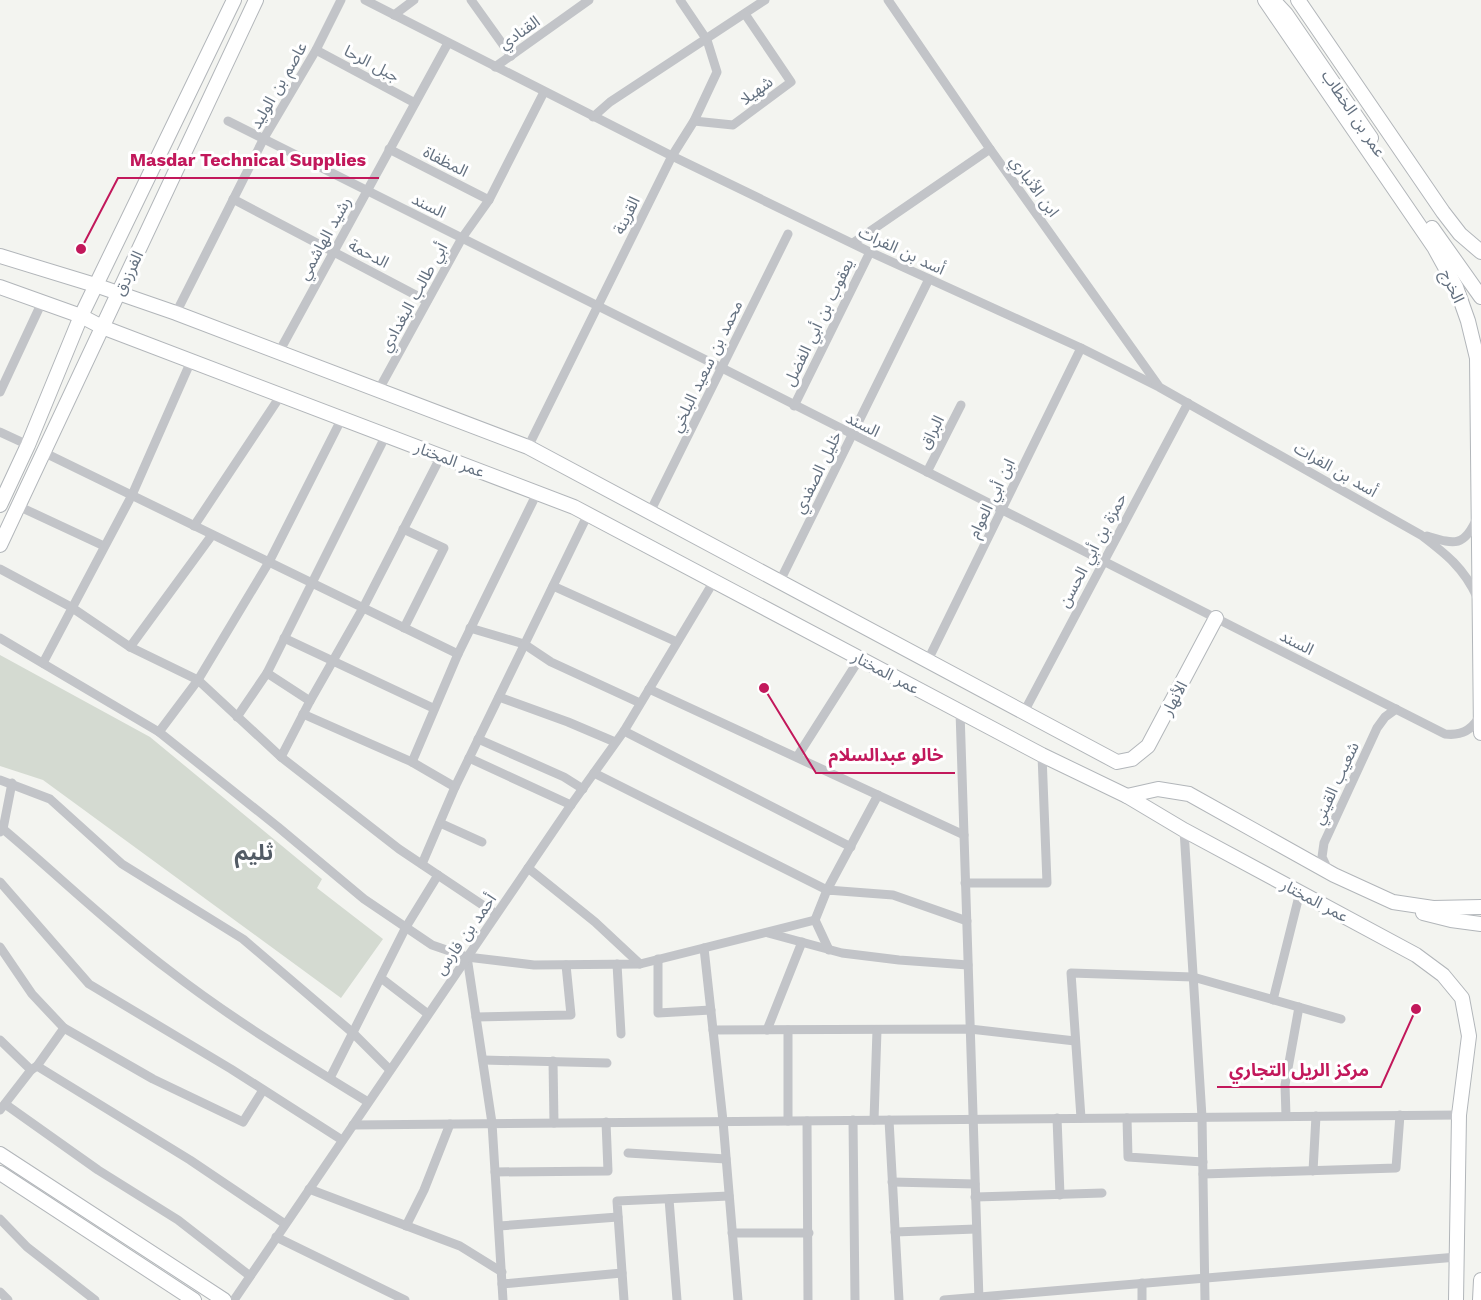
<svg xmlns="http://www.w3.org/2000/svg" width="1481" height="1300" font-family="'Work Sans','Noto Sans Arabic',sans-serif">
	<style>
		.green { fill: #d4dad1 }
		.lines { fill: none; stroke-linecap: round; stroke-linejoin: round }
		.secondary-casing { stroke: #b2b6ba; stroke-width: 16 }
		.street { stroke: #c2c4c8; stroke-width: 9 }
		.secondary { stroke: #fff; stroke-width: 14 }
		.labels { text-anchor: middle; stroke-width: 6; stroke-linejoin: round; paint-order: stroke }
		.street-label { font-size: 16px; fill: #647180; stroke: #fff }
		.district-label { font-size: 22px; font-weight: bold; fill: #525b65; stroke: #fff }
		.leader { fill: none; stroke: #c2185b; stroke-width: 2 }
		.callout-dot { fill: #c2185b; stroke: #fff; stroke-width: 2 }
		.callout-label { font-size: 18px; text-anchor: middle; font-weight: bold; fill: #c2185b; stroke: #fff; stroke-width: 6; stroke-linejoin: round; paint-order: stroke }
	</style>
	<rect width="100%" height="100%" fill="#f3f4f0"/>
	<polygon class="green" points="0,655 150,737 322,879 317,888 383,939 341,998 43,780 0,766"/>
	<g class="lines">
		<g class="secondary-casing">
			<g id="secondary">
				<polyline points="1265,0 1434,247 1456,287 1468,321 1477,358 1481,733"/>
				<polyline points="1273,0 1286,14 1371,138"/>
				<polyline points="1298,0 1443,212 1460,234 1481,252"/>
				<polyline points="1432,228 1481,297"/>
				<polyline points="0,256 95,285 176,313 528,447 1117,762 1132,759 1148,746 1216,618"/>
				<polyline points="0,287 81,316 102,327 574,507 1042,755 1127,796 1184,830 1416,955 1443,975 1462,998 1469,1036 1459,1115 1456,1300"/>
				<polyline points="0,505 28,445 81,316 234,0"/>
				<polyline points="0,545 256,0"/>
				<polyline points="1127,796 1158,789 1189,794 1334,875 1393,902 1433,908 1481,907"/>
				<polyline points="1423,913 1451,920 1481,924"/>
				<polyline points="0,1154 224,1300"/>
				<polyline points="0,1173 194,1300"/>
				<polyline points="1480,1300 1481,1280"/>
			</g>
		</g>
		<g class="street">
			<path d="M365 0 672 156 870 252 1081 348 1159 387 1421 535C1446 554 1464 568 1477 597"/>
			<polyline points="471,0 511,56"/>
			<polyline points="888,0 990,149 1158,385"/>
			<polyline points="394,15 414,0"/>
			<polyline points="316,50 415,103"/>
			<polyline points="495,67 589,0"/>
			<polyline points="593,117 610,102 765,0"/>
			<path d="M228 121 722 368 1445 734C1461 736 1473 730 1480 715"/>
			<polyline points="694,121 733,125 791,82 745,14"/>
			<polyline points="389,149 489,200"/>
			<polyline points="233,199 427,301"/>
			<polyline points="853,243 990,149"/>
			<polyline points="176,313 264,138 316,50 341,0"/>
			<polyline points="279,352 448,43"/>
			<polyline points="378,391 462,238 489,200 544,92"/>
			<polyline points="0,392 42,302"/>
			<polyline points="794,406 870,252"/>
			<polyline points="0,432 28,445"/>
			<polyline points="528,447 672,156 694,121 717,72 707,40 680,0"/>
			<polyline points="43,452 458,654"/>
			<polyline points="927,472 961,405"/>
			<polyline points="18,506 104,546"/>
			<polyline points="650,512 788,234"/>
			<polyline points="194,526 281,395"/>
			<polyline points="403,529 444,548 404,628"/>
			<path d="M1427 536C1454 544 1464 548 1477 518"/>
			<polyline points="0,569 71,607 130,647 198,680 281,757 399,849 496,914"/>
			<polyline points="780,581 929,279"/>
			<polyline points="553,586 677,642"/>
			<polyline points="470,628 524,644 551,662 640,703"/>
			<polyline points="0,638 159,732 278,827 364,899 432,945 467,957 534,965 640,964 815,920"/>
			<polyline points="284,638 433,708"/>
			<polyline points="130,647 212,535"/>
			<polyline points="928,660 1081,348"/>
			<polyline points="43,663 132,495 191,361"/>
			<polyline points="267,673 310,701"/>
			<polyline points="649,689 964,835"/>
			<polyline points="499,697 568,722 615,742"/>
			<polyline points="960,711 979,1300"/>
			<polyline points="1024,712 1188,403"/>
			<polyline points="303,714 412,762 455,787"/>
			<polyline points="237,717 267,673 386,435"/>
			<polyline points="624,731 851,847"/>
			<polyline points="159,732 198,680 269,562 342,418"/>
			<polyline points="478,739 564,777 583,789"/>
			<polyline points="281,757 310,701 363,608 441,456"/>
			<polyline points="797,757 860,658"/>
			<polyline points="469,758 571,805"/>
			<polyline points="412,762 458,654 537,493"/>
			<polyline points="594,773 827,890 878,795"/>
			<polyline points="0,780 50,799 122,864 243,939 353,1033 390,1070"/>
			<polyline points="440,823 482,842"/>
			<path d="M3 829C59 876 111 927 170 971 232 1019 301 1061 368 1102"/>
			<polyline points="1184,830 1202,1117 1205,1300"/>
			<polyline points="0,832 3,829 12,783"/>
			<polyline points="422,864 455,787 588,514"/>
			<polyline points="528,868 595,922 640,964"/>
			<polyline points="1328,870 1322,857 1324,843 1377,728 1385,717 1396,709"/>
			<polyline points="0,882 89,984 231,1069 342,1140"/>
			<polyline points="965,883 1047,883 1042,755"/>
			<polyline points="768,933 842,953 899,960 968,965"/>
			<polyline points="0,947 32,994 64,1028 153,1079 243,1122 263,1090"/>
			<polyline points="704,948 723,1121 738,1300"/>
			<polyline points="829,950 815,920 827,890 893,895 967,921"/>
			<polyline points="467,957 492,1123 503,1300"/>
			<polyline points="658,959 658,1013 711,1010"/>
			<polyline points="617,964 621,1034"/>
			<polyline points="381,978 428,1014"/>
			<polyline points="1273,1000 1300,892"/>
			<polyline points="476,1017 571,1015 566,965"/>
			<polyline points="713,1030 970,1029 1075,1041"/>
			<polyline points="767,1030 802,942"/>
			<polyline points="0,1040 31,1070"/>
			<polyline points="483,1060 607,1063"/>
			<polyline points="553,1061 554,1123"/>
			<polyline points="37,1066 190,1160 285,1224"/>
			<polyline points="330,1078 406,927 438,875"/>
			<polyline points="5,1104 98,1170 178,1220 250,1276"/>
			<polyline points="0,1110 31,1070 37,1066 64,1028"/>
			<polyline points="1286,1116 1285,1085 1299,1007"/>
			<polyline points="1057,1118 1060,1195"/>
			<polyline points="1081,1118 1071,973 1193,977 1341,1019"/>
			<polyline points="1127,1118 1128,1157 1203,1162"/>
			<polyline points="853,1120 855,1300"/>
			<polyline points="874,1120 877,1030"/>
			<polyline points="889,1120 899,1300"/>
			<polyline points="788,1121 788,1030"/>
			<polyline points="807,1121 808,1300"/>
			<polyline points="353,1125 1459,1115"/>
			<polyline points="628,1153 726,1159"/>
			<polyline points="1313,1171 1316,1116"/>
			<polyline points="495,1172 608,1171 606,1122"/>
			<polyline points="1203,1174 1396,1168 1400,1115"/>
			<polyline points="892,1182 975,1184"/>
			<polyline points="309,1189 460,1246 502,1272"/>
			<polyline points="975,1197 1102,1193"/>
			<polyline points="669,1199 677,1300"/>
			<polyline points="0,1219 27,1247 95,1300"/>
			<polyline points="406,1226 424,1190 450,1124"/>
			<polyline points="499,1226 618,1217"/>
			<polyline points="895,1232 976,1229"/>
			<polyline points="732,1233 809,1233"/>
			<polyline points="276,1237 405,1300"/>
			<polyline points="1142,1283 1142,1300"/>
			<polyline points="502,1284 622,1273"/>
			<polyline points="0,1292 8,1300"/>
			<polyline points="234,1300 571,805 624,731 714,581"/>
			<polyline points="624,1300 617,1201 729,1196"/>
			<polyline points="944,1300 1457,1257"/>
		</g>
		<use href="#secondary" class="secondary"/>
	</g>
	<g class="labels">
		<g class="street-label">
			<text transform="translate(519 32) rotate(-35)" y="6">القنادي</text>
			<text transform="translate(372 63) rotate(28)" y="6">جبل الرحا</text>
			<text transform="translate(278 85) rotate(-60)" y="6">عاصم بن الوليد</text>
			<text transform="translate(756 90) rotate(-37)" y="6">شهيلا</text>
			<text transform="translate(1354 113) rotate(56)" y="6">عمر بن الخطاب</text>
			<text transform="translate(446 161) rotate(27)" y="6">المظفاة</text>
			<text transform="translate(1035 186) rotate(54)" y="6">ابن الأنباري</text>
			<text transform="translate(429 205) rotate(26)" y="6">السند</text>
			<text transform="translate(626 215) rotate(-64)" y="6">القرينة</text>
			<text transform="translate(324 238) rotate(-61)" y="6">رشيد الهاشمي</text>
			<text transform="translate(902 250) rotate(25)" y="6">أسد بن الفرات</text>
			<text transform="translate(369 253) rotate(28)" y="6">الدحمة</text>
			<text transform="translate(128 273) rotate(-65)" y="6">الفرزدق</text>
			<text transform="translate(1453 286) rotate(65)" y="6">الخرج</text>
			<text transform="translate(413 297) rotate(-61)" y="6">أبي طالب البغدادي</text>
			<text transform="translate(818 322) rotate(-64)" y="6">يعقوب بن أبي الفضل</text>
			<text transform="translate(706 366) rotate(-64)" y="6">محمد بن سعيد البلخي</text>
			<text transform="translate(863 424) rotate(27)" y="6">السند</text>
			<text transform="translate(931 432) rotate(-63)" y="6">البراق</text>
			<text transform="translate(450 459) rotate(21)" y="6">عمر المختار</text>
			<text transform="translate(1336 469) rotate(30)" y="6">أسد بن الفرات</text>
			<text transform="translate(817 472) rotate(-64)" y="6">خليل الصفدي</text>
			<text transform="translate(991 498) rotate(-64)" y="6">ابن أبي العوام</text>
			<text transform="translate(1092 550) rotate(-62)" y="6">حمزة بن أبي الحسن</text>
			<text transform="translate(1297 642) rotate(27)" y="6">السند</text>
			<text transform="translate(886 672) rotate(28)" y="6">عمر المختار</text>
			<text transform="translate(1174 698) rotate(-62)" y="6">الأنهار</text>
			<text transform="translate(1335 783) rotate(-65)" y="6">شعيب القيني</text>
			<text transform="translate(1315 900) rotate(28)" y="6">عمر المختار</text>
			<text transform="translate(465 934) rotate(-55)" y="6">أحمد بن فارس</text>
		</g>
		<g class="district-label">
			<text x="254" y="860">ثليم</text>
		</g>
	</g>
	<path class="leader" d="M81 249L118 178H379M764 688L816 773H955M1416 1009L1381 1087H1217"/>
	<g class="callout-dot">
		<circle cx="81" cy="249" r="6"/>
		<circle cx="764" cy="688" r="6"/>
		<circle cx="1416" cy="1009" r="6"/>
	</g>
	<g class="callout-label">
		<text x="248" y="166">Masdar Technical Supplies</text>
		<text x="886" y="761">خالو عبدالسلام</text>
		<text x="1299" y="1076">مركز الريل التجاري</text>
	</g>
</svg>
